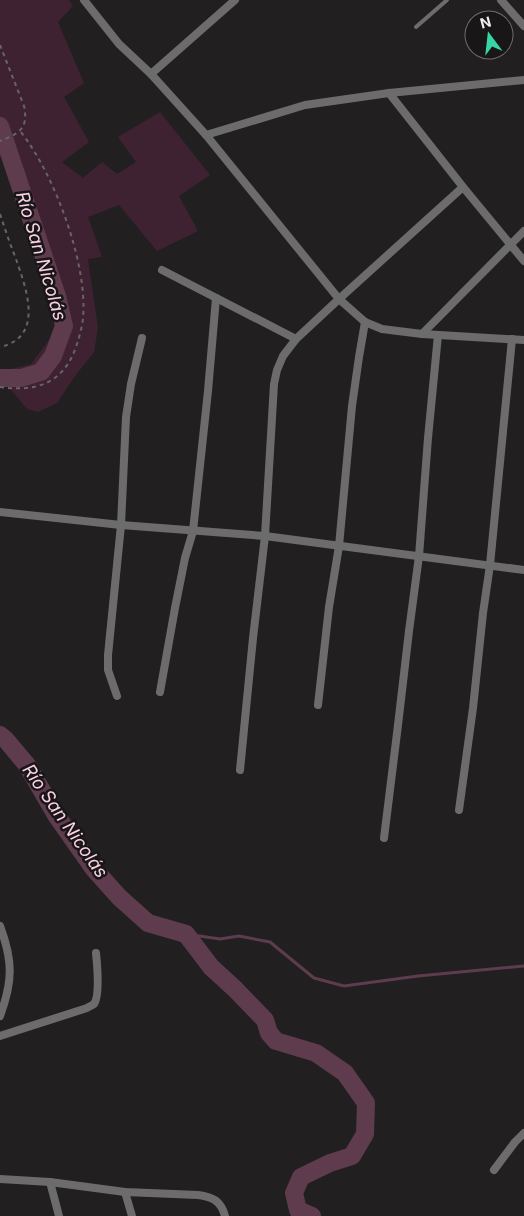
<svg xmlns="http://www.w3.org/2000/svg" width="524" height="1216" font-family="Inter,sans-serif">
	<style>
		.green { fill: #3f2231 }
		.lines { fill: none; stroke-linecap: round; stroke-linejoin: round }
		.stream { stroke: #5e3c4d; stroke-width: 3 }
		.river { stroke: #5e3c4d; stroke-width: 18 }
		.path { stroke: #676566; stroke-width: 2; stroke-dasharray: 4 4; stroke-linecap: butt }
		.lane { stroke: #6d6c6c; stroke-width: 4 }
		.street { stroke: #6d6c6c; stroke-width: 8 }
		.labels { text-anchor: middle; stroke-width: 5; stroke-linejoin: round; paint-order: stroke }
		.water-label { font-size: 18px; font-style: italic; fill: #fad2e5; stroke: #181617 }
	</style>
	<rect width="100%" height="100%" fill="#221f20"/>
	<polygon class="green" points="0,0 69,0 73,6 58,22 84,83 64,97 89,142 62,162 83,178 102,162 117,174 136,162 118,137 160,112 210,175 179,196 198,231 157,251 119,205 88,217 102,257 88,259 98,328 94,352 75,376 57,403 38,412 27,409 0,376 0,372 31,364 65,319 21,182 0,126"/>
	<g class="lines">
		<polyline class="stream" points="186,934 220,939 239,936 270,942 314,978 344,986 418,976 524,966"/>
		<g class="river">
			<polyline points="0,126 57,296 64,326 53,356 41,372 21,378 0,378"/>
			<polyline points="0,735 6,740 27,765 56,815 94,869 119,897 148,923 186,934 211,967 235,989 265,1020 269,1033 276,1041 316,1053 345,1073 366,1103 365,1134 352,1156 330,1163 301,1177 294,1193 298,1210 312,1216"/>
		</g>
		<g class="path">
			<path d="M0 45 24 106C29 129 18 134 0 141"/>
			<path d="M0 214C5 229 10 244 16 259 26 288 45 337 0 347"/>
			<path d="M0 387C36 392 63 384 76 347 79 338 82 328 83 318 88 264 54 173 20 131"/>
		</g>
		<polyline class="lane" points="416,27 447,0"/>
		<g class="street">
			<polyline points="84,0 119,44 151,74 206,135 339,299 365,322 382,329 422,334 524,340"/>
			<polyline points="501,0 524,26"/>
			<polyline points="151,74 235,0"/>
			<polyline points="389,93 463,187 524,261"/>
			<polyline points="206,135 305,105 389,93 524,80"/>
			<polyline points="162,270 296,339"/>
			<polyline points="422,334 524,231"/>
			<polyline points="0,512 121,525 265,536 524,570"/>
			<polyline points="160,692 175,608 185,558 193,531 208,391 216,298"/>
			<polyline points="117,696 108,670 108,655 121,525 126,417 131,384 142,338"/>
			<polyline points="318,705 329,607 339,546 352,406 359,357 365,322"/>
			<polyline points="240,770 253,638 265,536 274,384 277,370 283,356 296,339 339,299 463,187"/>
			<polyline points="459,810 473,708 483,613 490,565 512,339"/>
			<polyline points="384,838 398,725 409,631 419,556 428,438 438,335"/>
			<path d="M0 926C13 961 13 981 0 1016"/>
			<path d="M0 1036 87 1008C88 1007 93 1005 94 1004 100 996 97 963 96 953"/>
			<polyline points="494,1170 515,1142 524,1133"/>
			<path d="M0 1179 50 1182 125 1192 198 1195C213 1197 221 1201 225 1216"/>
			<polyline points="50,1182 59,1216"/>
			<polyline points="125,1192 132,1216"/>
		</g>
	</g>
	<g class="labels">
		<g class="water-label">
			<text transform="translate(41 256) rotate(73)" y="6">Río San Nicolás</text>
			<text transform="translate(65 821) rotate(55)" y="6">Río San Nicolás</text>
		</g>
	</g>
	<g transform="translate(489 35) rotate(345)"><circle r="24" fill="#181617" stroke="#6f6d6e"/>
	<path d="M0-4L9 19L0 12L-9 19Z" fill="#37d4a6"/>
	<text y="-8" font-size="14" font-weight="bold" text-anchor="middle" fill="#f1f0f0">N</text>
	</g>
</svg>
